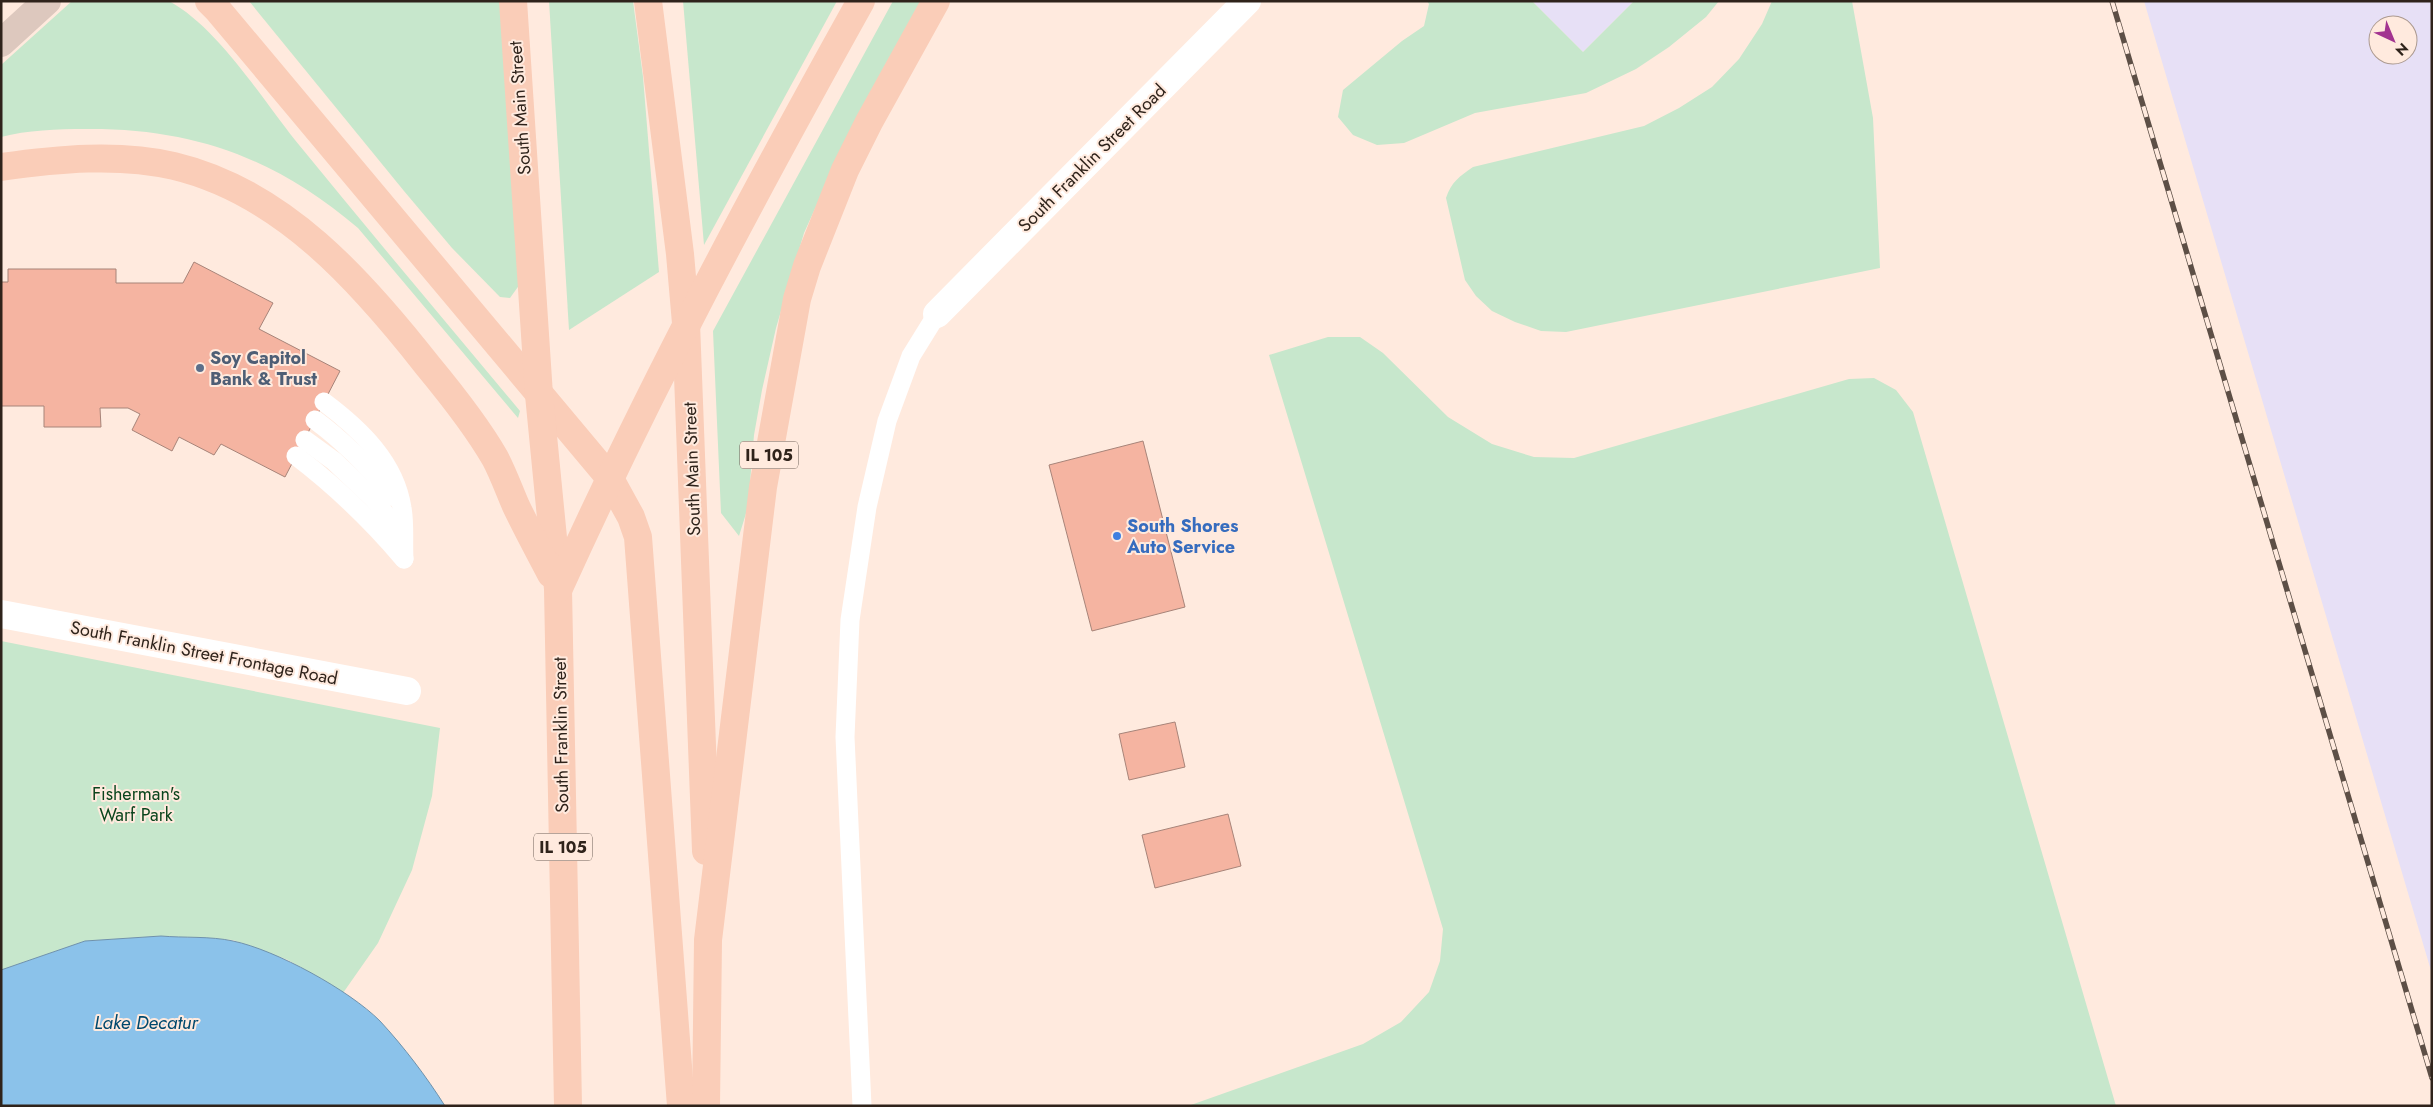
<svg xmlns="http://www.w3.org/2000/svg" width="2433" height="1107" font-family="Jost,sans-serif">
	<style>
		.industrial { fill: #e7e0f6; fill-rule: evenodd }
		.green { fill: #c7e7cc }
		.water { fill: #8bc2ea; stroke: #6f92ac }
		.building { fill: #f5b4a1; stroke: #a78479 }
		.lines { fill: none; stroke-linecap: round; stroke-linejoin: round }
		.lane { stroke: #fff; stroke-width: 19 }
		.street { stroke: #fff; stroke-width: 28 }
		.secondary { stroke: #ddc8be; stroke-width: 28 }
		.primary { stroke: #facdb8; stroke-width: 28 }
		.rail-casing { stroke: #5d4f46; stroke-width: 5.5 }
		.rail { stroke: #ffeade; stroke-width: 4; stroke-dasharray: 11; stroke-linecap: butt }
		.service-dot { fill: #5c6f8a; stroke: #ffeade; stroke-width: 2 }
		.shop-dot { fill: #3f7fe0; stroke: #ffeade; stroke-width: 2 }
		.labels { text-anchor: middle; stroke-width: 4; stroke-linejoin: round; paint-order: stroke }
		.shield { fill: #ffeade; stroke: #6d5f56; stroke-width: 1 }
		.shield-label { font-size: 16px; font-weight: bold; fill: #2f231b }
		.street-label { font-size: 18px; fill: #2f231b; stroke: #ffeade }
		.service-label { font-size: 18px; font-weight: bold; fill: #4e5e75; stroke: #ffeade; text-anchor: start }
		.shop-label { font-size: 18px; font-weight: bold; fill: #366cbe; stroke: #ffeade; text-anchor: start }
		.park-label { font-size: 18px; fill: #0b451d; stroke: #ffeade }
		.water-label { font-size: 19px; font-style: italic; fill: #00486d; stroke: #ffeade }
	</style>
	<rect width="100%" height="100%" fill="#ffeade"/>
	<g class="industrial">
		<polygon points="1532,1 1634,1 1583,52"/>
		<path d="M2144 1H2432V974ZM2378 25H2408V55H2378Z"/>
	</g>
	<g class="green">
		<path d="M72 1H169C217 27 261 97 295 140 369 231 445 321 520 411L518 418 358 228C275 158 194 128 85 129 58 129 27 130 1 137V65Z"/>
		<polygon points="249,1 502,1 520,284 510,298 500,297 452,248 404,191"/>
		<polygon points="549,1 633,1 643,77 659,272 569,330"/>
		<polygon points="683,1 837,1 704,245"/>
		<polygon points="893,1 923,1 828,180 804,233 776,328 762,390 754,435 748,507 739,536 721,513 713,331"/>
		<polygon points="1427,1 1532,1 1583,52 1634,1 1719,1 1706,17 1669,47 1636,69 1586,93 1475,113 1404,143 1377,145 1353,135 1338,117 1343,90 1402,41 1424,26 1429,4"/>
		<path d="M1772 1H1852L1873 118 1880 268 1566 332 1541 331 1515 322 1492 311 1476 296 1465 280 1446 198C1451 182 1460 176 1473 167L1644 126 1679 108 1712 87 1739 59 1762 24Z"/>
		<polygon points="1328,337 1360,337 1383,353 1448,417 1492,444 1534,457 1574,458 1849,379 1874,378 1896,390 1913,412 2116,1106 1188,1106 1363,1044 1401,1022 1429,992 1440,961 1443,929 1269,355"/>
		<polygon points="1,641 440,728 432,796 412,870 378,943 343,993 288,960 233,940 161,936 85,941 1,970"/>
	</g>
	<path class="water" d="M161 936C184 938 210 936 233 941 276 950 349 990 380 1021 404 1047 426 1076 445 1106H1V970L85 941Z"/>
	<g class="building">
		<polygon points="194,262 273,303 259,329 340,371 285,477 221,444 214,455 179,437 172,451 132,430 140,414 128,408 100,408 101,427 44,427 44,406 1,406 1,282 8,282 8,269 116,269 116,283 183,283"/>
		<polygon points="1143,441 1185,607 1092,631 1049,465"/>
		<polygon points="1175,722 1185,767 1129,780 1119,734"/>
		<polygon points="1228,814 1241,866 1155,888 1142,835"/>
	</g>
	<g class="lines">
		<g class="lane">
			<path d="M324 402C360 429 395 462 402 508 405 524 403 542 404 559"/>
			<path d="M315 420C345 442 370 468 394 497"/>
			<polyline points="305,440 334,461 374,499 403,538"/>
			<path d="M296 456C338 488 370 519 404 559"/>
			<polyline points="862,1106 845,737 850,620 867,507 887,421 911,356 937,314"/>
		</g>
		<g class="street">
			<polyline points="937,314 1247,1"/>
			<polyline points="1,614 407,691"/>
		</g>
		<polyline class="secondary" points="1,43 47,1"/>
		<g class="primary">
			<polyline points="209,1 217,9 609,477 631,517 638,537 681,1106"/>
			<polyline points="513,1 539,395 558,589 568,1106"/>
			<polyline points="648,1 680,254 686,323 706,851"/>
			<path d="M1 167C57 159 119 153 174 166 283 192 362 282 428 366 452 395 476 425 495 458 503 473 509 490 516 506 527 529 539 551 551 574"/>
			<path d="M559 588C650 387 754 193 861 1"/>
			<polyline points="706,1106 708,940 763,487 797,299 807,266 845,170 869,122 936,1"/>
		</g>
		<g class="rail-casing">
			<polyline id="rail" points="2112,1 2432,1078"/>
		</g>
		<use href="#rail" class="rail"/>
	</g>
	<circle class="service-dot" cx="200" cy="368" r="5"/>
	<circle class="shop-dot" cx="1117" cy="536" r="5"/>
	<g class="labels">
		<g class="shield">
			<rect x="740" y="441.5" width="58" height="27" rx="4"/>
			<rect x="534" y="833.5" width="58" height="27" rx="4"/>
		</g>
		<g class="shield-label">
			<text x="769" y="461">IL 105</text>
			<text x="563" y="853">IL 105</text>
		</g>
		<g class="street-label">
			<text transform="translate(520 108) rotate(-94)" y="6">South Main Street</text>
			<text transform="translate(1092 158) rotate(-45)" y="6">South Franklin Street Road</text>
			<text transform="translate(692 469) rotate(-92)" y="6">South Main Street</text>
			<text transform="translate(204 653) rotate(11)" y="6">South Franklin Street Frontage Road</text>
			<text transform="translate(561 735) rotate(-91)" y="6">South Franklin Street</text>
		</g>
		<g class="service-label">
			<text x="210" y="364">Soy Capitol<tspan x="210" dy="21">Bank &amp; Trust</tspan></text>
		</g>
		<g class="shop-label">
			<text x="1127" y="532">South Shores<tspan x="1127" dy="21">Auto Service</tspan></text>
		</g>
		<g class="park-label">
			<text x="136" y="800">Fisherman's<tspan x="136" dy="21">Warf Park</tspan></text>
		</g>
		<g class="water-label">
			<text x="146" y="1029">Lake Decatur</text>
		</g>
	</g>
	<rect width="2433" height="1107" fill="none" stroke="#2f231b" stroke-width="5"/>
	<g transform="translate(2393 40) rotate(136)"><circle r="24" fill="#ffeade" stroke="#ac9a90"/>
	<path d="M0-4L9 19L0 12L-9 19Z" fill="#a23390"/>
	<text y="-8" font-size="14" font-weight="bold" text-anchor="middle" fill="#2f231b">N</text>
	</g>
</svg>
